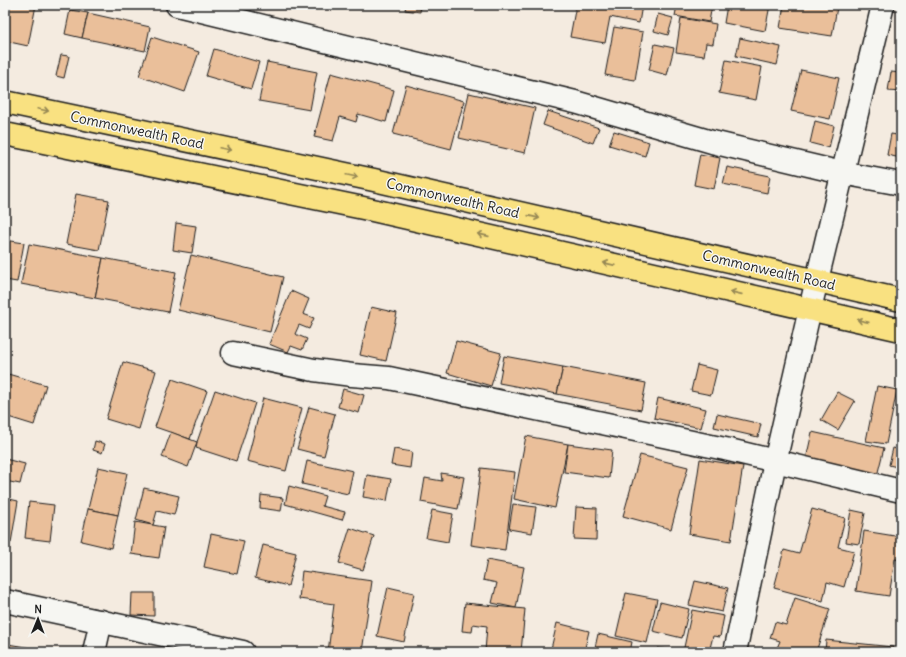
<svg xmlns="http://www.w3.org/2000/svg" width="906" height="657" font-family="Delius,sans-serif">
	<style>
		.building { fill: #eabf9a; stroke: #1c1c1c }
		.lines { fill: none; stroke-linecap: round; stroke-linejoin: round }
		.minor-casing { stroke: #1c1c1c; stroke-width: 25 }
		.major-casing { stroke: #1c1c1c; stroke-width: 25 }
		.minor { stroke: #f6f6f2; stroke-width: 22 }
		.major { stroke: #f9e181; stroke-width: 22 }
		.oneway { stroke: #968854 }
		.labels { text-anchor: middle; stroke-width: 3; stroke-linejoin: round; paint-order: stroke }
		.street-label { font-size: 14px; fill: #1c1c1c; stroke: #f6f6f2 }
	</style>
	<rect width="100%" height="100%" fill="#f4ebe0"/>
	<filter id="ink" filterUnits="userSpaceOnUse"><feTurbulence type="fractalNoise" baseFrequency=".025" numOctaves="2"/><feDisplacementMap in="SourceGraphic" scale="8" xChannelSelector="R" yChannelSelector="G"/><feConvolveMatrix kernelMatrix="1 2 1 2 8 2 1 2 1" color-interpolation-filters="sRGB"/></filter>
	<g filter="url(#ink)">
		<g class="building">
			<polygon points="5,5 36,5 28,46 5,41"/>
			<polygon points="406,5 421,5 420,12 405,10"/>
			<polygon points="525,5 546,5 545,9"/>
			<polygon points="576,5 642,5 639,23 610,17 605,43 570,37"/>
			<polygon points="677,5 712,5 709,22 675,16"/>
			<polygon points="727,5 770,5 765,31 724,23"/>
			<polygon points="784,5 826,5 837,7 832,36 780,28"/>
			<polygon points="70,10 88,13 82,38 65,34"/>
			<polygon points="88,13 150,27 145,51 82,38"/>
			<polygon points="658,14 673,18 668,35 654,31"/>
			<polygon points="681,18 716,24 713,44 706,43 704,56 676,52"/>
			<polygon points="614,27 643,32 635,80 605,75"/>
			<polygon points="152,37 199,52 185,92 139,76"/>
			<polygon points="740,38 781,47 777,65 736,56"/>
			<polygon points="655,44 674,48 667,75 649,70"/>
			<polygon points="214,49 259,62 251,89 206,76"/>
			<polygon points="61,55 69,56 64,78 56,76"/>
			<polygon points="726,60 762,67 756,100 719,93"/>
			<polygon points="267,62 317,72 310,110 259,101"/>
			<polygon points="801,70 839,78 830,119 791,111"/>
			<polygon points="891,72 901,73 901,92 888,91"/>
			<polygon points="331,73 394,90 386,122 358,114 356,122 340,117 333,141 314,137"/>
			<polygon points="406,85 464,101 451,149 393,134"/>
			<polygon points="469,93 535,108 525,153 459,138"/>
			<polygon points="548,111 599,128 593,143 543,125"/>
			<polygon points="901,115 901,158 887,155 891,134 897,135"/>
			<polygon points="815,121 834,126 829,148 810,143"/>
			<polygon points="614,131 649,142 645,156 609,145"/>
			<polygon points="700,154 720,158 714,189 694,185"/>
			<polygon points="727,167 770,176 767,193 723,184"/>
			<polygon points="76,194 109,200 99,250 66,244"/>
			<polygon points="176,223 196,226 192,253 173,250"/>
			<polygon points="5,240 24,243 17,282 5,280"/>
			<polygon points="29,244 103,258 95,298 21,284"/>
			<polygon points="191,255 283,277 270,332 178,310"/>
			<polygon points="103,258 176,272 168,312 95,298"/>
			<polygon points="291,291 309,299 303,314 314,318 309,329 299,325 295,334 307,339 302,350 291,346 288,352 269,344"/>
			<polygon points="371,307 397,313 386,361 360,355"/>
			<polygon points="456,341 501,353 491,386 447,373"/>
			<polygon points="504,356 563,367 557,394 499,383"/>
			<polygon points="123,362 156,371 139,429 106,419"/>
			<polygon points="697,365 717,370 711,395 691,391"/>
			<polygon points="563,367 646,383 641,410 557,394"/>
			<polygon points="8,374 46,385 34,425 5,416 5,382"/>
			<polygon points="172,379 207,391 190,439 155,427"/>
			<polygon points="877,386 897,390 886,444 866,441"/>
			<polygon points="343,389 364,395 359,413 338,407"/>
			<polygon points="215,390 255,403 236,461 196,448 197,442"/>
			<polygon points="837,392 855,401 838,430 821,420"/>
			<polygon points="263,398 302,408 286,471 247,461"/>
			<polygon points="658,398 706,409 701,428 654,418"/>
			<polygon points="309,407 335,414 324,456 297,449"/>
			<polygon points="717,414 761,424 758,437 714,427"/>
			<polygon points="171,432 197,442 188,467 162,457"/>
			<polygon points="812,432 884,448 876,480 805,464"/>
			<polygon points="526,436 568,444 555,508 514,499"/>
			<polygon points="95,441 105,444 102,453 93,450"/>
			<polygon points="568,444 612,450 609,478 564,472"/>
			<polygon points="893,448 901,450 901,468 889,465"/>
			<polygon points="394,449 412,452 410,468 391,465"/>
			<polygon points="640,455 688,467 671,529 623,516"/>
			<polygon points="5,459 25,464 20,484 5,481"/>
			<polygon points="700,459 743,466 731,541 689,534"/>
			<polygon points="307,461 353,471 348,494 302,484"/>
			<polygon points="98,467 127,473 118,515 88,509"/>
			<polygon points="481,468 515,472 505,550 471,545"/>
			<polygon points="441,473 464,477 458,509 421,502 425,478 442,481"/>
			<polygon points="367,475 391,479 387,501 363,497"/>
			<polygon points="289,486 325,496 322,506 345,512 342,520 285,504"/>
			<polygon points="144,488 179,496 174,515 157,511 153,525 136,520"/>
			<polygon points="261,495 283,498 281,511 260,508"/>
			<polygon points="5,498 18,501 11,543 5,542"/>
			<polygon points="29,502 54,505 50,541 25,538"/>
			<polygon points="513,504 536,507 532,533 509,529"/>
			<polygon points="576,507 597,508 596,540 574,539"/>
			<polygon points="88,509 118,515 111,548 81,541"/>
			<polygon points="812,509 845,518 838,547 854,551 844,587 827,582 823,601 774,588 784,550 799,554"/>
			<polygon points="432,510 453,514 448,542 426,538"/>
			<polygon points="851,510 865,513 859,544 846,542"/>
			<polygon points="135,522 164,527 159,558 131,554"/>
			<polygon points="350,528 374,536 363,570 339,563"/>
			<polygon points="864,531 901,537 901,560 895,559 889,596 856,591"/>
			<polygon points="211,534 244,541 237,574 204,567"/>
			<polygon points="263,545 296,553 288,586 255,578"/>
			<polygon points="487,560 524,567 516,608 492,603 497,583 483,580"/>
			<polygon points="302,571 372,581 362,652 328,652 334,604 299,599"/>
			<polygon points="695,581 728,588 722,612 689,605"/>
			<polygon points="388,587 414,593 404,642 377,636"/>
			<polygon points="132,593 154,593 154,616 131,615"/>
			<polygon points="626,593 657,599 647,643 616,636"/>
			<polygon points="795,598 830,609 816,652 790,652 777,648 780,641 770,638 775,622 786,625"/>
			<polygon points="660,602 689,609 682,638 653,631"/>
			<polygon points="465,603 525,609 521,652 485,652 487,626 473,624 472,632 462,631"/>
			<polygon points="692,610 724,616 720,637 713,636 709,652 683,652"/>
			<polygon points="557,623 589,631 584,652 565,652 551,649"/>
			<polygon points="598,634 632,642 630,652 594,652"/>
			<polygon points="826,640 893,647 893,652 825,652"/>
			<polygon points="8,644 54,652 7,652"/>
			<polygon points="658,648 674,651 674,652 657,652"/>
		</g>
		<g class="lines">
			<g class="minor-casing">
				<g id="minor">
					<polyline points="177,5 575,102 712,142 842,173 901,184"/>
					<polyline points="233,353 314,370 352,375 389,378 725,449 901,491"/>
					<polyline points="5,601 243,652"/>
					<polyline points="94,652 101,621"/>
					<polyline points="735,652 775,462 810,309 883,5"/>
				</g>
			</g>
			<g class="major-casing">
				<g id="major">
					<polyline points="5,102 374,180 901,300"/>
					<polyline points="5,134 368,209 901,330"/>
				</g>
			</g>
			<use href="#minor" class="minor"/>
			<use href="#major" class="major"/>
		</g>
		<defs><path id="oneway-shaft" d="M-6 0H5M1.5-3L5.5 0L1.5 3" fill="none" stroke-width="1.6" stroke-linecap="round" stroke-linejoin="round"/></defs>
		<g class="oneway">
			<use href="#oneway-shaft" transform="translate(43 110) rotate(12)"/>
			<use href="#oneway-shaft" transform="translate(225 149) rotate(12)"/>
			<use href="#oneway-shaft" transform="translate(352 176) rotate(12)"/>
			<use href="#oneway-shaft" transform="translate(534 217) rotate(13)"/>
			<use href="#oneway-shaft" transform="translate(483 235) rotate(-167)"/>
			<use href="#oneway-shaft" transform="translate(609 264) rotate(-167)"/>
			<use href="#oneway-shaft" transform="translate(736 293) rotate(-167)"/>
			<use href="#oneway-shaft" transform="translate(863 321) rotate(-167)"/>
		</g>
	</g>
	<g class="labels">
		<g class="street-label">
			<text transform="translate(137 130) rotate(12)" y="5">Commonwealth Road</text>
			<text transform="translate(453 198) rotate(13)" y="5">Commonwealth Road</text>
			<text transform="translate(769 270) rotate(13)" y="5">Commonwealth Road</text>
		</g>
	</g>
	<rect width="906" height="657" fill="none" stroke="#f6f6f2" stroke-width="20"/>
	<rect x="10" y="10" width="886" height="637" fill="none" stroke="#1c1c1c" stroke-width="1.5" filter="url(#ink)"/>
	<g transform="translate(38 619) rotate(1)" stroke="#f6f6f2" stroke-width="3" paint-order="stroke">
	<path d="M0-3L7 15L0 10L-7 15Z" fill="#1c1c1c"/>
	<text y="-6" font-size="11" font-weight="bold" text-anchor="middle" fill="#1c1c1c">N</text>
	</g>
</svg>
